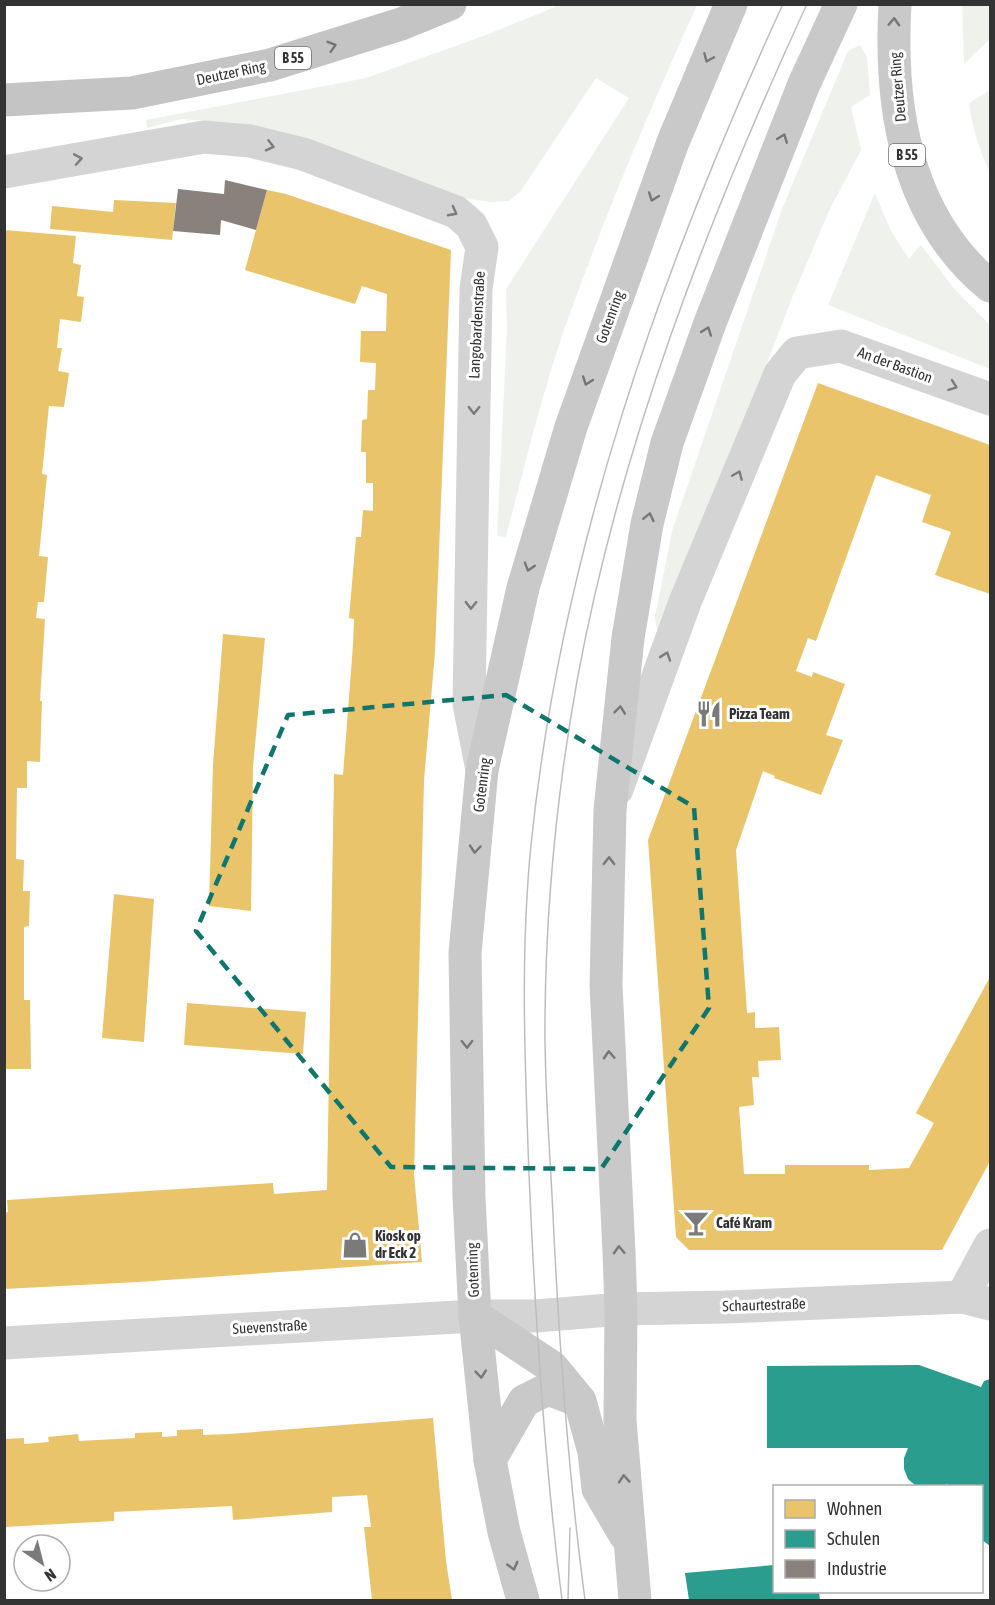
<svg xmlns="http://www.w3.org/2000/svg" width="995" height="1605" font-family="'Asap Condensed',sans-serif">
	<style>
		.green { fill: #eff2ec }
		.homes { fill: #e9c46a }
		.schools { fill: #2a9d8f }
		.industry { fill: #8a817c }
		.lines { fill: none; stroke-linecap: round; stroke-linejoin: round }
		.minor { stroke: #d4d4d4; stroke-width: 33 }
		.major { stroke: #c9c9c9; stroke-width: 33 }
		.highway { stroke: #c4c4c4; stroke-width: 33 }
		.tram { stroke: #bdbdbd; stroke-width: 1.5 }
		.oneway { stroke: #767676 }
		.oneway2 { stroke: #747474 }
		.oneway3 { stroke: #7b7b7b }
		.marked { fill: none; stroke: #0f766e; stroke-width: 4.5; stroke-dasharray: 12 8; stroke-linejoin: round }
		.labels { text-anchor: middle; stroke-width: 6; stroke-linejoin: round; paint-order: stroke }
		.shield { fill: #fff; stroke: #707070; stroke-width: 1.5 }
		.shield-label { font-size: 14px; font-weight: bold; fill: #333 }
		.street-label { font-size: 15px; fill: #333; stroke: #fff }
		.poi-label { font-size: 15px; font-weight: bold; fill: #333; stroke: #fff; text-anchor: start }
	</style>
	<rect width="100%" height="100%" fill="#fff"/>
	<g class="green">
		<path d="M560 5H697C649 111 603 220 564 330 541 398 524 468 506 537L497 536 507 328 506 289 629 98 596 78 521 191 509 201 490 202 463 198 287 137 237 123 181 119 147 128 146 120 366 78 486 35Z"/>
		<polygon points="962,5 990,5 990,39 964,64"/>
		<polygon points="860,45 867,57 870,95 851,107 861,150 829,211 792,298 659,645 655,617 672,531 782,209 848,51"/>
		<path d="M990 90V172C979 151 972 126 969 103Z"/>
		<polygon points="875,193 890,229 909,259 921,245 955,290 990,325 990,369 828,305"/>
	</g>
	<g class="homes">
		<polygon points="267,190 286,194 451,250 435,652 424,781 414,1174 422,1262 138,1282 4,1289 4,1213 8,1212 7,1200 273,1183 274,1194 327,1190 334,774 343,775 353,645 354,619 349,618 356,537 361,537 363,510 373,511 373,483 366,483 366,452 361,452 362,420 367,419 368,390 375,390 376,363 360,362 361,331 386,331 387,294 362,286 355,304 245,270"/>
		<polygon points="114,200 176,203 172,240 50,229 52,206 113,212"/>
		<polygon points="4,230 76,236 73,263 81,265 77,296 84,297 81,322 60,319 57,348 62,348 58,371 69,373 64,407 49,406 42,474 47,475 39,556 48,557 44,602 38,602 36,618 45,619 40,701 42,701 40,762 27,761 27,788 17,788 16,859 24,860 23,891 30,891 29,926 24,927 24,1000 30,1000 31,1069 4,1069"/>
		<polygon points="818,383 990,445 990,594 935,575 951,532 922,522 931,495 876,475 816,641 808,638 796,671 812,677 813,672 845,684 826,735 843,740 821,795 774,778 775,776 763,771 736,850 747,1013 755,1012 755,1028 779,1027 781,1060 758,1061 759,1077 752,1077 754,1105 739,1107 744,1174 785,1174 785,1165 869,1165 869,1170 909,1168 934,1123 916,1113 990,977 990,1161 942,1250 689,1250 676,1237 648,840"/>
		<polygon points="223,634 265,638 253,767 251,911 209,906 213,765"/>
		<polygon points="114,894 154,899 144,1042 102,1038"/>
		<polygon points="187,1003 306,1012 303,1054 184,1045"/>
		<polygon points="433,1418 446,1561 452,1600 372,1600 364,1527 371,1527 367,1495 332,1497 332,1512 233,1520 232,1506 114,1512 114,1521 4,1527 4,1439 24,1438 24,1444 49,1442 48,1437 78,1434 79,1441 135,1438 135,1433 162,1432 162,1437 177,1436 177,1430 203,1429 203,1435 229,1434"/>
	</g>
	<g class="schools">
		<polygon points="919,1365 981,1387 984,1381 990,1379 990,1546 982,1540 982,1486 949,1486 947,1484 942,1486 916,1486 908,1479 904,1469 904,1458 908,1448 767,1448 767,1366"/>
		<polygon points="774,1565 774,1592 819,1592 820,1600 689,1600 685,1573"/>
	</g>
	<polygon class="industry" points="225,180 267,190 256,230 221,220 220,235 173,231 178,189 224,194"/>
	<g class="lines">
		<g class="minor">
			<polyline points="4,172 204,137 250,141 303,154 456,212 471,225 482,247 476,289 469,704 482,770"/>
			<polyline points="617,789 685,602 780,374 797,353 841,346 990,399"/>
			<polyline points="962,1297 990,1245"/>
			<polyline points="4,1343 475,1316 536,1316 621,1309 726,1307 962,1297 990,1304"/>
		</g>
		<g class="major">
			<path d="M895 4C889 107 906 217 990 286"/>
			<polyline points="475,1316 552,1367 580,1401 594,1452 598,1489 625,1535"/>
			<polyline points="490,1460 524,1401 548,1389 580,1401"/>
			<polyline points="523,1600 504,1532 490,1460 475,1316 469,1197 465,953 482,770 523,588 571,427 673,142 731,4"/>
			<polyline points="635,1600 620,1420 621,1309 619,1252 606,985 610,810 628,638 647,524 667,443 710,323 804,84 841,4"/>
		</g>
		<polyline class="highway" points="4,100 132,93 270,65 401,24 450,4"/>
		<g class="tram">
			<path d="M562 1600C544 1459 535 1316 529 1174 525 1064 520 955 531 845 561 551 660 271 783 4"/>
			<polyline points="568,1600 570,1528"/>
			<path d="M585 1600C568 1472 559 1344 553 1215 550 1149 544 1083 545 1017 546 905 557 792 577 681 620 446 707 221 807 4"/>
		</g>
	</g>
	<defs><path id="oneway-chevron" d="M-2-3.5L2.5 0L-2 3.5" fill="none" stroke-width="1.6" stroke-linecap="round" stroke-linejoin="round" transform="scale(1.5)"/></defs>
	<g class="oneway">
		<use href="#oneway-chevron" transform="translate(894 22) rotate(-87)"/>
		<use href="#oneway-chevron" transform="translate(708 58) rotate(113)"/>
		<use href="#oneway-chevron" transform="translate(783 138) rotate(-69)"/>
		<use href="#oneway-chevron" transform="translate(653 197) rotate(110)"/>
		<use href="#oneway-chevron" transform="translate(707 331) rotate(-70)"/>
		<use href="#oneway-chevron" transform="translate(587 381) rotate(110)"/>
		<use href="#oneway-chevron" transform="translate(649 517) rotate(-77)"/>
		<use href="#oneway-chevron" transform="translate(529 567) rotate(107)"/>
		<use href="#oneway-chevron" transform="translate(620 710) rotate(-84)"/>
		<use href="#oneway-chevron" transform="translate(475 849) rotate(95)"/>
		<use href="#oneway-chevron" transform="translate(609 861) rotate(-89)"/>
		<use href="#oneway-chevron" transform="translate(467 1044) rotate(89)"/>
		<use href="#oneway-chevron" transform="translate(609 1055) rotate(-93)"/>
		<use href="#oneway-chevron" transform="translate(619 1250) rotate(-92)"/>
		<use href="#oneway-chevron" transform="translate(481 1374) rotate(84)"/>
		<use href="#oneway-chevron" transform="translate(624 1479) rotate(-94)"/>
		<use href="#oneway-chevron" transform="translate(513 1566) rotate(75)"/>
	</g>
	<use class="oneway2" href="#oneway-chevron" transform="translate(332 46) rotate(-17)"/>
	<g class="oneway3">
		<use href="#oneway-chevron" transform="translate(270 146) rotate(14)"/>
		<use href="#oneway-chevron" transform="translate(78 159) rotate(-10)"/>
		<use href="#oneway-chevron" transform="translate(453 212) rotate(28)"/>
		<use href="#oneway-chevron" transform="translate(953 386) rotate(20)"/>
		<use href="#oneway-chevron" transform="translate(474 410) rotate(91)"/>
		<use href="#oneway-chevron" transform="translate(738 475) rotate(-67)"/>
		<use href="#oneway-chevron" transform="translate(471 605) rotate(91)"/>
		<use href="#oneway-chevron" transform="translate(666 656) rotate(-71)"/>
	</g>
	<path class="marked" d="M506 695 694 807 709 1008 601 1169 391 1167 196 931 288 715Z"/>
	<defs>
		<g id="restaurant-bare" transform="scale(2.07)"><path d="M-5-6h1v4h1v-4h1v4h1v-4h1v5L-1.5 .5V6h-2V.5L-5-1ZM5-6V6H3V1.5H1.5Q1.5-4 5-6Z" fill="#7a7a7a" stroke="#fff" stroke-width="2.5" paint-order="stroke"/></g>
		<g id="bar-bare" transform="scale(2.07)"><path d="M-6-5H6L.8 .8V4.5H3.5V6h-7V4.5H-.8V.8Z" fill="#7a7a7a" stroke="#fff" stroke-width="2.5" paint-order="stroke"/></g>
		<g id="shop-bare" transform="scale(2.07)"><path d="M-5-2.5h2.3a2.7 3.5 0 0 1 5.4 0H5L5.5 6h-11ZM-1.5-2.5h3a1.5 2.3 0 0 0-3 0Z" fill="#7a7a7a" stroke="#fff" stroke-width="2.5" paint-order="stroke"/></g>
	</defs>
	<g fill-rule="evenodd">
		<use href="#restaurant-bare" x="709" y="714"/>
		<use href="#bar-bare" x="696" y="1223"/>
		<use href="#shop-bare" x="355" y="1245"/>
	</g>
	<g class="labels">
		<g class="shield">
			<rect x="275" y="47" width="36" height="22" rx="4.5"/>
			<rect x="889" y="144" width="36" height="22" rx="4.5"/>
		</g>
		<g class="shield-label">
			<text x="293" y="63">B 55</text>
			<text x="907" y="160">B 55</text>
		</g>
		<g class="street-label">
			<text transform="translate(231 73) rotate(-12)" y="5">Deutzer Ring</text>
			<text transform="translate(898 87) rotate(-95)" y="5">Deutzer Ring</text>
			<text transform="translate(610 317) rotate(-70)" y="5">Gotenring</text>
			<text transform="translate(477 325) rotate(-87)" y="5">Langobardenstraße</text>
			<text transform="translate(895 365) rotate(20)" y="5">An der Bastion</text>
			<text transform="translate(482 785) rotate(-83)" y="5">Gotenring</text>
			<text transform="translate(473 1270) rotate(-92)" y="5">Gotenring</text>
			<text transform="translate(764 1305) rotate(-2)" y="5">Schaurtestraße</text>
			<text transform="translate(270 1327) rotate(-3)" y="5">Suevenstraße</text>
		</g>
		<g class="poi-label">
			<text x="729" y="719">Pizza Team</text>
			<text x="716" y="1228">Café Kram</text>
			<text x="375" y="1241">Kiosk op<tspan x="375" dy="17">dr Eck 2</tspan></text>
		</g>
	</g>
	<rect width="995" height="1605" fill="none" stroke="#333333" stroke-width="12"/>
	<rect x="773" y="1485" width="210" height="108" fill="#ffffff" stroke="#adadad" stroke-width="1.5"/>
	<rect x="785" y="1500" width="30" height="18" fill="#e9c46a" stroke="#adadad" stroke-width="1.5"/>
	<text x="827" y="1515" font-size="18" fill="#333333">Wohnen</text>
	<rect x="785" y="1530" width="30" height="18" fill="#2a9d8f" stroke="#adadad" stroke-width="1.5"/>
	<text x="827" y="1545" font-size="18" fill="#333333">Schulen</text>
	<rect x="785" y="1560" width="30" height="18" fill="#8a817c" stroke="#adadad" stroke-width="1.5"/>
	<text x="827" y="1575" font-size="18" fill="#333333">Industrie</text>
	<g transform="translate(42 1563) rotate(145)"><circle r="28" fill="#ffffff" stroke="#adadad" stroke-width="1.5"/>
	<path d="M0-4.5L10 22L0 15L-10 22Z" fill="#7a7a7a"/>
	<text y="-9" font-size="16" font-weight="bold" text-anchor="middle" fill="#333333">N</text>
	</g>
</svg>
